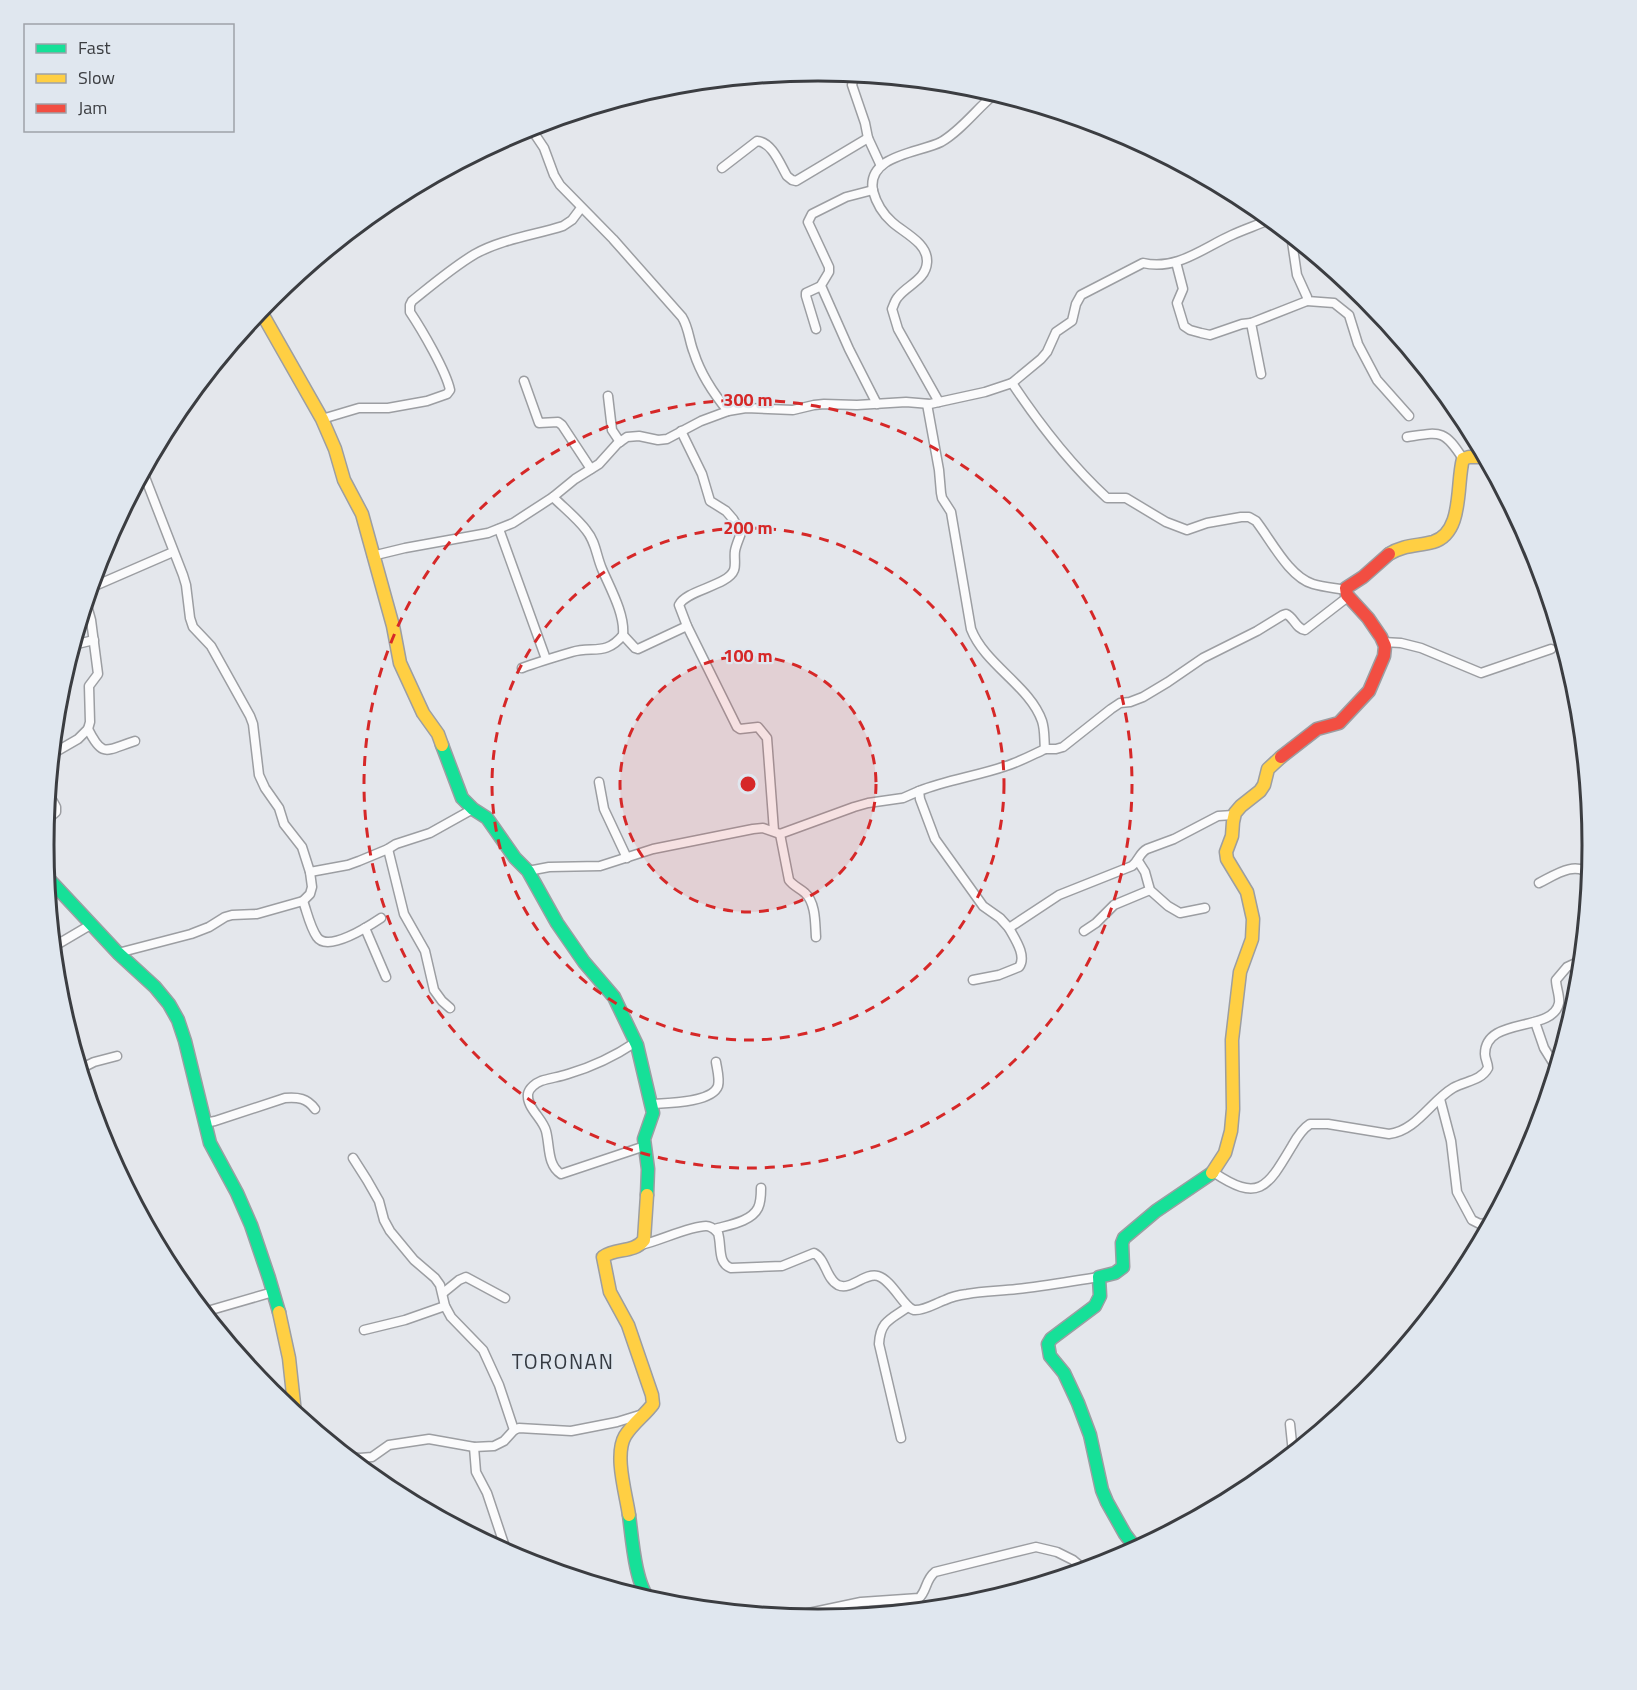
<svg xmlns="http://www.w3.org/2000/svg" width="1637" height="1690" font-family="'Titillium Web',sans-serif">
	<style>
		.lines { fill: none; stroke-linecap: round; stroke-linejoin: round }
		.street-casing { stroke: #9c9ea2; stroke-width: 11 }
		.fast-casing { stroke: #9c9ea2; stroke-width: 15 }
		.slow-casing { stroke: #9c9ea2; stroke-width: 15 }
		.jam-casing { stroke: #9c9ea2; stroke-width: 15 }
		.street { stroke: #fbfbfc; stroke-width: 8 }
		.fast { stroke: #16e098; stroke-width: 12 }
		.slow { stroke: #ffcf43; stroke-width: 12 }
		.jam { stroke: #f24e42; stroke-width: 12 }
		.ring { fill: none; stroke: #d62828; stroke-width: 3; stroke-dasharray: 10 8 }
		.labels { text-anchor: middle; stroke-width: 4.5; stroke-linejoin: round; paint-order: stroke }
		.quarter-label { font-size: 21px; letter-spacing: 1.5px; fill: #343940; stroke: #e0e7ef }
		.rim { fill: none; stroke: #3b3d41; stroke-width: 3 }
		.centre { fill: #d62828; stroke: #e0e7ef; stroke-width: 3 }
		.ring-label { font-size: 18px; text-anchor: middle; font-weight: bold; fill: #d62828; stroke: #e0e7ef; stroke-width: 4.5; stroke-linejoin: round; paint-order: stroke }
	</style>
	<rect width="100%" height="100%" fill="#e4e7ec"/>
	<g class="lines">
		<g class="street-casing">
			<g id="street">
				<polyline points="855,74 852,85 865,123 868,138 881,166"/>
				<path d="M530 127 544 148 554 175 560 185 613 239 682 317C689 328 689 341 694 353 701 375 713 393 728 411"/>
				<path d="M722 168 757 141C772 142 780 164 787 176L792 180 796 181 868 138"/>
				<polyline points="1176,262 1183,289 1177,303 1184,326 1190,330 1201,333 1210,335 1242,324 1251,323"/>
				<polyline points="820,287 829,272 829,267 808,222 812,214 846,197 873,190"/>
				<polyline points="1307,301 1334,303 1349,315 1358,344 1377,380 1409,416"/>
				<polyline points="816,329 806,296 806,293 819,287 822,288 849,349 877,404"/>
				<polyline points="1261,374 1251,323 1307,301 1307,297 1297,275 1291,235"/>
				<polyline points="524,381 539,423 558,422 562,425 591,469"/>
				<path d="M1012 383 1041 359 1047 352 1056 332 1072 321 1076 304 1081 295 1143 263C1176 271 1203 248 1232 235 1245 229 1258 225 1271 219"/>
				<polyline points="608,396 612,430 620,442"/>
				<path d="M939 402 898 329 892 309C894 305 895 300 898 297 907 285 926 280 927 262 928 243 904 233 892 222 883 214 876 202 873 191 866 155 919 153 941 142 962 130 977 108 996 93"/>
				<path d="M927 404 939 470 941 493 942 498 951 512 971 629C985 665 1030 686 1042 721 1045 730 1044 739 1045 749 1032 755 1019 762 1006 766 977 776 947 780 919 791L920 799 935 839 983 906 1000 918 1009 928 1059 895 1132 866C1139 861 1139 853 1147 849L1174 839 1218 816 1233 815"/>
				<path d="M322 419 359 408H388L427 401 447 394 450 390C446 371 422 330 410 312V305L412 301C432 285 453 267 475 254 502 239 535 235 563 226L572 220 581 208"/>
				<path d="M681 431 702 474 710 501 726 511 733 519 741 533C739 539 736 545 735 551 734 557 736 565 734 570 728 586 686 590 679 605L687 626 737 727 740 729 758 727 767 738 774 831"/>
				<path d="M1407 437C1440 432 1444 429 1463 459"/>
				<polyline points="499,529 546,659"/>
				<path d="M372 556 405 548 488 533 513 523 553 497 575 479 599 464 617 444 627 437 639 436 658 440 667 439 701 421 728 411 746 408 793 410 814 405 824 404 857 405 906 402 930 404 985 392 1012 383C1040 425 1070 464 1107 498H1126L1166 522 1187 530 1207 523 1241 517H1249L1256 521C1271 540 1289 577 1313 584 1323 587 1335 588 1346 590"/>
				<polyline points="90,588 173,552"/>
				<polyline points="623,635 635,648 638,649 687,626"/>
				<polyline points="1383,642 1401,643 1421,648 1481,673 1551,649"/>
				<polyline points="73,645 94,640"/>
				<path d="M522 668C538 662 555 657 572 652 593 646 606 656 623 635 625 614 610 588 602 569 596 555 596 542 586 530 577 518 564 508 553 497"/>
				<path d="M88 729C103 759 106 750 135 741"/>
				<path d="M1045 749H1056L1063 747 1111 709 1120 703 1130 702 1143 697 1168 682 1203 658 1257 631 1283 615 1286 614C1294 617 1296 629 1305 630L1349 596"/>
				<polyline points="52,754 78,739 88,729 90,722 89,686 98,674 91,620 86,602"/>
				<polyline points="599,782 604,809 627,858"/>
				<polyline points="46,821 56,812 56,807 49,794"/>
				<path d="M780 834 789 880C793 886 800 888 805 893 816 903 815 923 816 937"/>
				<polyline points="388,849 404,914 425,951 434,990 442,1001 450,1008"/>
				<polyline points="1138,861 1145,872 1150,890 1168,906 1180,913 1205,908"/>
				<polyline points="528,871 549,867 600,866 653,849 753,829 763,828 780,834 854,807 868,803 903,798 919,791"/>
				<polyline points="310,872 348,865 359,861 388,849 396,844 430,833 473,809"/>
				<path d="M1539 883C1555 875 1575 860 1591 875"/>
				<path d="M303 901C307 912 310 927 317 937 328 953 369 926 381 918"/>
				<polyline points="365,928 386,977"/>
				<polyline points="1084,931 1096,923 1114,905 1150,890"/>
				<polyline points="53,947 92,924"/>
				<polyline points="118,953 191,934 209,927 225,917 232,915 257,914 303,901 310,894 312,887 310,872 302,847 284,824 279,808 265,788 259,775 253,724 250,716 211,646 193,627 190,618 186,585 183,575 143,472"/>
				<path d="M973 980 999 975 1019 967C1027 956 1015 939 1009 928"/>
				<polyline points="1535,1022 1544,1048 1557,1069"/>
				<path d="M636 1042C615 1056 592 1067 568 1074 559 1077 550 1078 541 1081 536 1083 529 1088 528 1094 526 1107 543 1119 546 1131 550 1146 547 1165 561 1174L645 1146"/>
				<polyline points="80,1069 94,1062 117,1056"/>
				<polyline points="1440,1099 1451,1141 1457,1192 1472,1220 1480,1224 1492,1222"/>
				<path d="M651 1104C666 1103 712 1103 718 1086 720 1079 717 1069 716 1062"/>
				<path d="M204 1123 215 1121 285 1098C298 1097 307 1098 315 1109"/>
				<polyline points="353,1158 367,1180 379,1201 384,1220 390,1231 414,1260 435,1278 440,1285 445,1306 451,1317 483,1350 499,1385 514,1430"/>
				<path d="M1213 1172C1259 1203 1267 1188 1292 1146 1297 1137 1302 1129 1310 1124H1328L1389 1134C1416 1131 1431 1101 1453 1088 1465 1081 1481 1081 1488 1068 1488 1063 1485 1059 1485 1054 1485 1016 1553 1033 1559 1003 1560 996 1556 987 1556 980L1567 967 1582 960"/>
				<path d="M715 1229C728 1225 751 1222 758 1208 761 1202 761 1195 761 1188"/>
				<path d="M641 1245C659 1241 690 1226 706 1226 712 1226 715 1230 718 1233 722 1246 717 1263 731 1268L782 1266 814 1253C826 1259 826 1279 838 1285 851 1291 865 1272 878 1276 892 1280 904 1308 914 1310 924 1311 936 1303 945 1300 951 1297 959 1295 967 1294 983 1291 1000 1291 1017 1289 1045 1286 1072 1281 1099 1277"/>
				<polyline points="443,1293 459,1280 466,1277 505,1298"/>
				<polyline points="204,1312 273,1292"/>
				<polyline points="364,1330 405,1320 445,1306"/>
				<polyline points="1290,1424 1293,1453"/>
				<path d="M901 1438 879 1344C880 1321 891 1319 908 1307"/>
				<polyline points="474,1447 476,1472 487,1493 507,1553"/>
				<polyline points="348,1457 360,1458 372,1457 389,1445 429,1439 474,1447 494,1446 504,1441 514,1430 519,1428 571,1431 617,1422 643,1414"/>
				<path d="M790 1617 861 1602 919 1598C927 1591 925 1580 935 1572L1036 1547 1057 1552 1073 1560 1085 1570"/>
			</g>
		</g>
		<g class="fast-casing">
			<g id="fast">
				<polyline points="442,745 462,798 473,809 487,818 515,858 528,871 557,923 584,962 614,997 637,1045 653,1113 644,1139 648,1169 647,1195"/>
				<polyline points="47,877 118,953 155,987 169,1004 178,1020 185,1041 210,1143 237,1193 251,1225 269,1278 279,1312"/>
				<path d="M629 1515C632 1537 635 1585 650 1600"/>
				<polyline points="1137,1550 1125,1534 1107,1502 1102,1490 1090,1435 1078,1403 1064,1373 1050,1356 1048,1344 1051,1339 1095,1306 1100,1296 1099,1277 1115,1273 1123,1267 1122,1243 1124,1238 1156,1211 1212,1173"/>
			</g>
		</g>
		<g class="slow-casing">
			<g id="slow">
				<polyline points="260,310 322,419 335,449 344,480 362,514 393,626 400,663 423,713 438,734 442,745"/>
				<path d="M1389 554C1403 545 1417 546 1433 542 1464 533 1456 484 1463 459L1469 457H1486"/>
				<polyline points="1212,1173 1225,1153 1231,1131 1233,1109 1232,1040 1240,972 1252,939 1253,919 1247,892 1227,859 1226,852 1232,836 1233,822 1235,813 1241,806 1260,791 1264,785 1268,769 1281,757"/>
				<polyline points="279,1312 289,1358 295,1413"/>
				<path d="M629 1515C626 1494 614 1455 625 1436 632 1424 645 1415 653 1404L652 1395 628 1325 610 1292 603 1257C616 1247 633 1254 644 1240L647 1195"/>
			</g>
		</g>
		<g class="jam-casing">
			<polyline id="jam" points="1281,757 1317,729 1339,723 1369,691 1384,656 1385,646 1381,637 1368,618 1347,595 1346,588 1363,577 1389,554"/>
		</g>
		<use href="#street" class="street"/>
		<use href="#fast" class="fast"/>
		<use href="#slow" class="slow"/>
		<use href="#jam" class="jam"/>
	</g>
	<circle cx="748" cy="784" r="128" fill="#d62828" fill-opacity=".12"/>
	<g class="ring">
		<circle cx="748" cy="784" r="128"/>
		<circle cx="748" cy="784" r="256"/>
		<circle cx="748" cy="784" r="384"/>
	</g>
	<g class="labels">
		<g class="quarter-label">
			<text x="563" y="1369">TORONAN</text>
		</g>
	</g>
	<path d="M0 0H1637V1690H0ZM54 845a764 764 0 1 1 1528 0a764 764 0 1 1-1528 0Z" fill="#e0e7ef" fill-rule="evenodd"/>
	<path class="rim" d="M54 845a764 764 0 1 1 1528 0a764 764 0 1 1-1528 0Z"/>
	<circle cx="748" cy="784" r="9" class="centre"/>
	<g class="ring-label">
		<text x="748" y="406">300 m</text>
		<text x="748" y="534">200 m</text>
		<text x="748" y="662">100 m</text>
	</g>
	<rect x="24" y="24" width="210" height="108" fill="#e0e7ef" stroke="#9ea3a9" stroke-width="1.5"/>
	<rect x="36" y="44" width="30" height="9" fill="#16e098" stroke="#9ea3a9" stroke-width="1.5"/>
	<text x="78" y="54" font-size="18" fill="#3b3d41">Fast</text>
	<rect x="36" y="74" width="30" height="9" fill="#ffcf43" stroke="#9ea3a9" stroke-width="1.5"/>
	<text x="78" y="84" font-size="18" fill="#3b3d41">Slow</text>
	<rect x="36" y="104" width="30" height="9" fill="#f24e42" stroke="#9ea3a9" stroke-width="1.5"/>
	<text x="78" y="114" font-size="18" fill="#3b3d41">Jam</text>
</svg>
